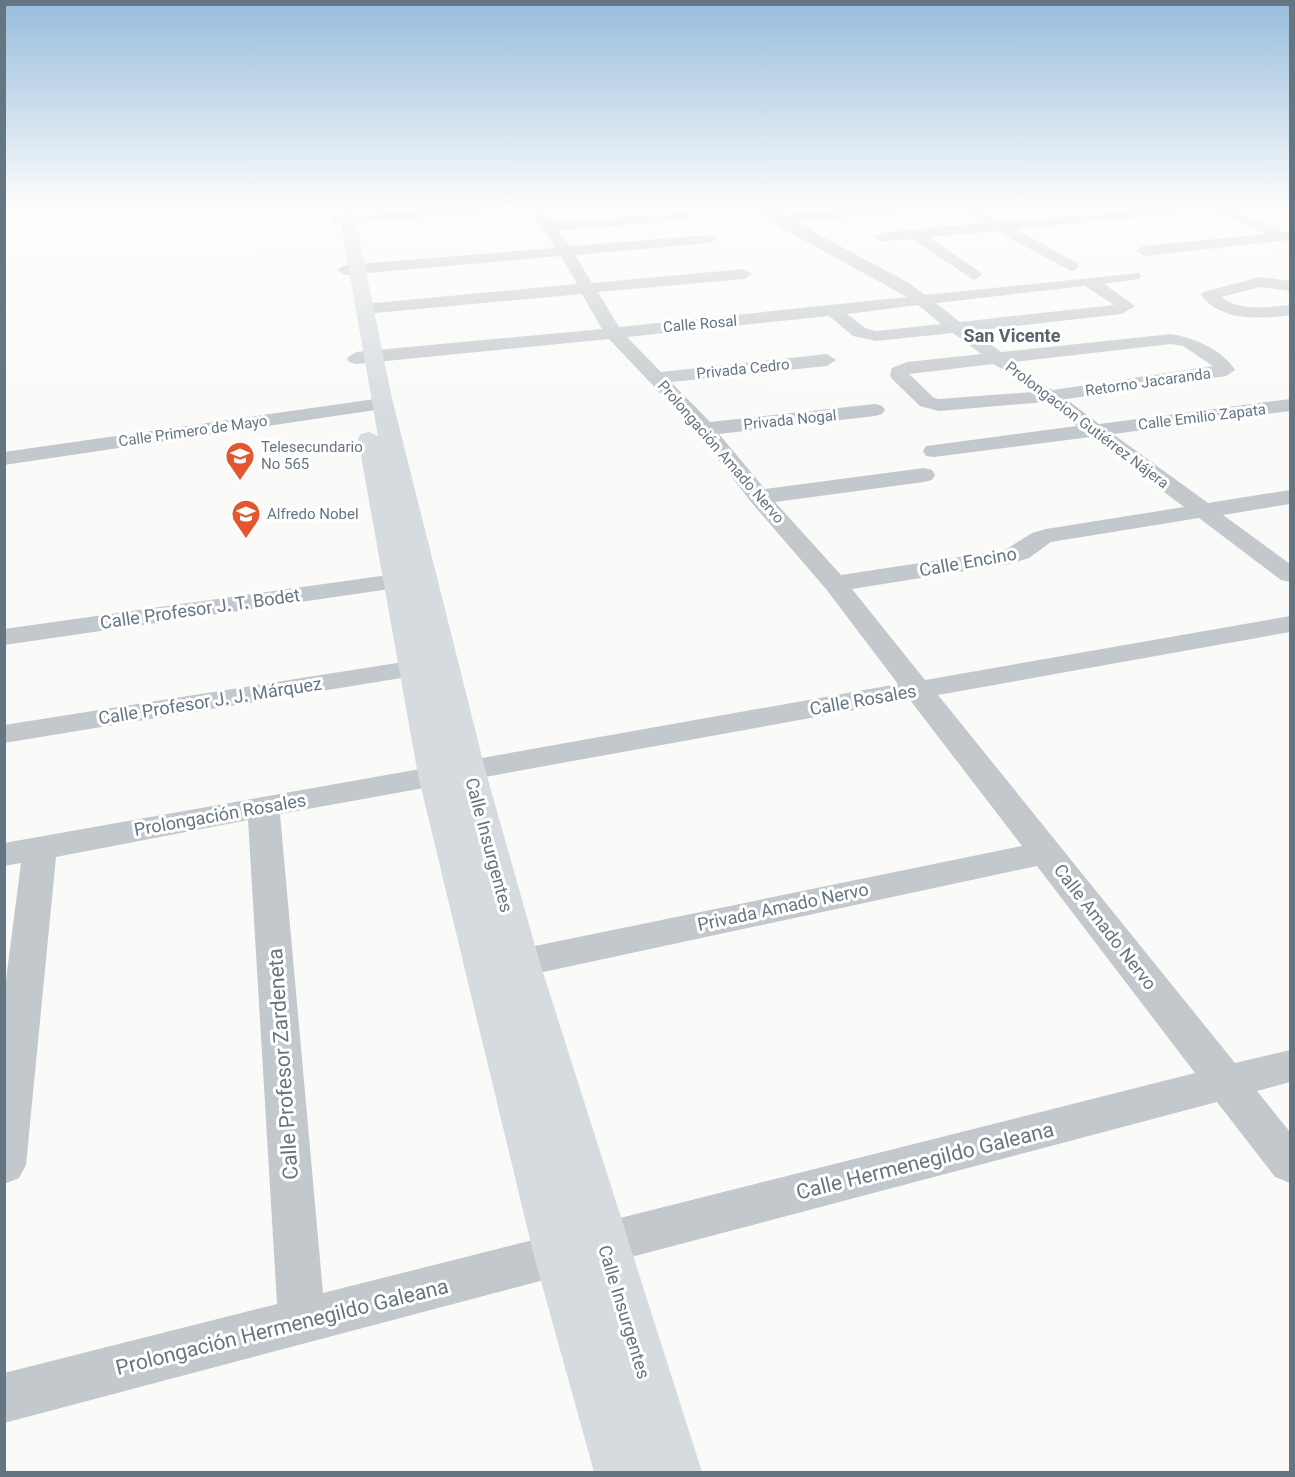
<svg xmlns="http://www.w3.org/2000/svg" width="1295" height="1477" font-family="Roboto,sans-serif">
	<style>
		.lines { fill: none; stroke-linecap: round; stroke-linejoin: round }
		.street { fill: #c3c8cc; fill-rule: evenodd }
		.secondary { fill: #d6dbdf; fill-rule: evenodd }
		.labels { text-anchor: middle; stroke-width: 6; stroke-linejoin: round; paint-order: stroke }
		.far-street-label { font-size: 15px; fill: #657683; stroke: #fff }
		.far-poi-label { font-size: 15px; fill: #657683; stroke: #fff; text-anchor: start }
		.far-quarter-label { font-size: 18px; font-weight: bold; fill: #57646e; stroke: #fff }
		.street-label { font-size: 18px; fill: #657683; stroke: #fff }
		.near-street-label { font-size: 21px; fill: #657683; stroke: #fff }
	</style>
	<rect width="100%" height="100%" fill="#fafaf8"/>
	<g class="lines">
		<g class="street">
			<polygon points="460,207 521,207 514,211 336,224 329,220 336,216"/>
			<path d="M528 207H542L553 222 687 212 694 216 687 220 558 230 570 246 709 235 716 239 709 243 575 255 592 283 744 269 752 274 744 279 598 292 619 327 907 297 771 222 750 207H767L781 214 875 207H931L924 211 795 222 909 283 925 295 1139 273 1141 276 1139 279 1104 284 1135 306 1122 314 973 331 1001 352 1171 334C1194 338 1222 349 1235 370L1226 376 1066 399 1099 424 1290 399V411L1113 434 1208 503 1290 490V504L1223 515 1290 564V582L1281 580 1199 518 1051 542 1029 558 1009 564 852 589 925 680 1290 616V632L938 695 1235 1063 1290 1050V1082L1257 1091 1290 1132V1183L1275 1177 1217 1102 4 1423V1373L277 1304 248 820 56 857 26 1165 19 1178 4 1184V995L21 863 4 866V843L898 684 826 589 751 502 698 433 609 339 356 364 349 362 347 358 356 352 602 329 582 294 364 314 356 309 364 304 577 284 561 256 345 275 337 270 345 265 555 248ZM1085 286 1114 305 960 322 936 303ZM918 305 941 324 876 331 865 328 847 314ZM829 316 853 336 876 341 953 333 981 354 907 362 892 368 890 375 892 379 920 406 939 411 1045 402 1077 426 934 445 926 446 923 451 926 456 934 457 1091 437 1184 507 1046 529 1032 533 1005 550 841 575 775 502 924 482 932 480 935 475 932 470 924 468 765 489 719 434 875 416 882 414 885 410 882 406 875 404 710 422 671 382 827 366 836 360 827 354 661 372 627 337ZM1171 344 1183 346 1213 366 1053 390 1042 385 1035 387 1033 392 939 399 934 398 909 374 993 364 1006 371 1013 369 1015 365 1013 362ZM910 700 1022 846 520 949 507 953 502 963 507 973 520 977 1037 866 1195 1073 323 1293 280 814Z"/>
			<polygon points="958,207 975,207 1002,222 1163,207 1227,207 1285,232 1290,232 1290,240 1144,256 1136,251 1144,246 1266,234 1211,210 1015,229 1077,263 1079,266 1077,269 1071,271 997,231 929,237 980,272 982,275 974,280 912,239 881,241 874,237 881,233 984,223"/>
			<path d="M1260 277 1290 281V291L1260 287 1221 297C1242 312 1266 307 1290 305V315C1261 319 1221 322 1201 295L1203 292Z"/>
			<polygon points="382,398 389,400 392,404 389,408 4,465 4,452"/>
			<polygon points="395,574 404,577 408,582 404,587 4,645 4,629"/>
			<polygon points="416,660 426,662 430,668 426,674 4,743 4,725"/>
		</g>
		<polygon class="secondary" points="338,207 353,207 391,394 485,769 540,963 702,1472 594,1472 534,1256 418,775 358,439 361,434 369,432 378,436"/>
	</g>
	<linearGradient id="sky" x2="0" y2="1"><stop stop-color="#96bcdc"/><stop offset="0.5" stop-color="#fdfdfc"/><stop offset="1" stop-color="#fdfdfc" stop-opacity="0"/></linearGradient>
	<rect width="1295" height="414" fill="url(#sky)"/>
	<defs>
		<g id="school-pin" transform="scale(1.5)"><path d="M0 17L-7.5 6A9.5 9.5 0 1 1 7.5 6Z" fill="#e4572e" stroke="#fff"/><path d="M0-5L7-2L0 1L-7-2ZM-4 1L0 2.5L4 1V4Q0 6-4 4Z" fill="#fff"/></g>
	</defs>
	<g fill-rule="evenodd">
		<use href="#school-pin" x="240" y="456"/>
		<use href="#school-pin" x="246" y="514"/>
	</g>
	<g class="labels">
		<g class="far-street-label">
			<text transform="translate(700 324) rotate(-5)" y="5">Calle Rosal</text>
			<text transform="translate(743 369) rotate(-6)" y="5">Privada Cedro</text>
			<text transform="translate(1148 382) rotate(-8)" y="5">Retorno Jacaranda</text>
			<text transform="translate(1202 417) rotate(-7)" y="5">Calle Emilio Zapata</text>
			<text transform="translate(790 420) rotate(-6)" y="5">Privada Nogal</text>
			<text transform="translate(1087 425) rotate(37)" y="5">Prolongacion Gutiérrez Nájera</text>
			<text transform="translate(193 431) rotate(-8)" y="5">Calle Primero de Mayo</text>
			<text transform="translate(721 452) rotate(49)" y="5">Prolongación Amado Nervo</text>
		</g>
		<g class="far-poi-label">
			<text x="261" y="452">Telesecundario<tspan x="261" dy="17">No 565</tspan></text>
			<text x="267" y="519">Alfredo Nobel</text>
		</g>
		<g class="far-quarter-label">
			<text x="1012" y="342">San Vicente</text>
		</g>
		<g class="street-label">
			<text transform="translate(968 562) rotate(-10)" y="6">Calle Encino</text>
			<text transform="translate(200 609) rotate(-8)" y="6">Calle Profesor J. T. Bodet</text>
			<text transform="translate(863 700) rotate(-10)" y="6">Calle Rosales</text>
			<text transform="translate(210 701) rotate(-9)" y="6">Calle Profesor J. J. Márquez</text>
			<text transform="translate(220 815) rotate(-10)" y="6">Prolongación Rosales</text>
			<text transform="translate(489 845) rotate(75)" y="6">Calle Insurgentes</text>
			<text transform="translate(783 907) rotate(-12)" y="6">Privada Amado Nervo</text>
			<text transform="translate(1105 927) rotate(52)" y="6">Calle Amado Nervo</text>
			<text transform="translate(624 1312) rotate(73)" y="6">Calle Insurgentes</text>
		</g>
		<g class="near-street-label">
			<text transform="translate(283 1064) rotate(-94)" y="7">Calle Profesor Zardeneta</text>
			<text transform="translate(925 1161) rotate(-14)" y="7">Calle Hermenegildo Galeana</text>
			<text transform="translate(282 1327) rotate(-14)" y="7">Prolongación Hermenegildo Galeana</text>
		</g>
	</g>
	<rect width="1295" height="1477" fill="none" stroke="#657683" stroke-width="12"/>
</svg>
